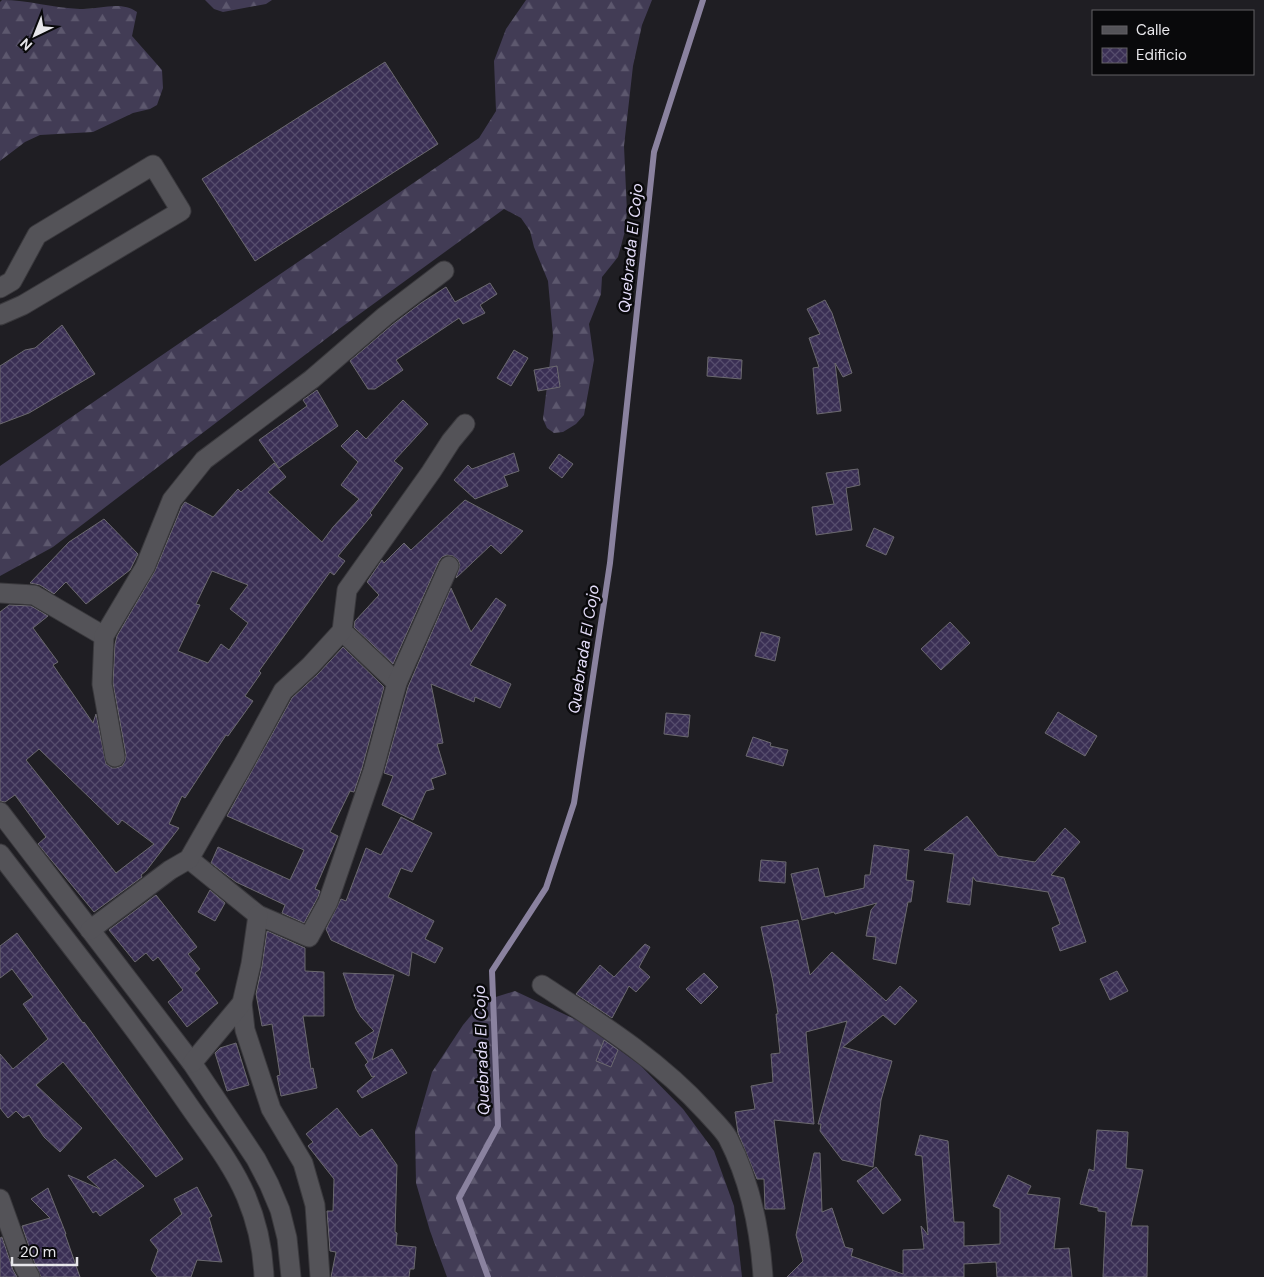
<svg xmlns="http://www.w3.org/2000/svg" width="1264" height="1277" font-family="'DM Sans',sans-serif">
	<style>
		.forest { fill: url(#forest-firs) }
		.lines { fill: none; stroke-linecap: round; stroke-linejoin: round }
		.stream { stroke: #8a829f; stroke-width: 6 }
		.building { fill: url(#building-cross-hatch); stroke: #6b696f; fill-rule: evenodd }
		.street-casing { stroke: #3a393d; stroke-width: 21 }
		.street { stroke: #545358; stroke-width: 19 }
		.labels { text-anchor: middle; stroke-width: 5; stroke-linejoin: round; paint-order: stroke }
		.water-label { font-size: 16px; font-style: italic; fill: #e5defa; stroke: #09090b }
	</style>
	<defs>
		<pattern id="forest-firs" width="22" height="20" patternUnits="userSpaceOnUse" patternTransform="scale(1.25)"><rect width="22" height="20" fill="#423c55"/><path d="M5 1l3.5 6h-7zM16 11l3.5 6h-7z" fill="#5d586e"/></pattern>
		<pattern id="building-cross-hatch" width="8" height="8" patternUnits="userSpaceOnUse" patternTransform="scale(1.25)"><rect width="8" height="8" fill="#3a2f54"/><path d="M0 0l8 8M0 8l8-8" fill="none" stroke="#564d6d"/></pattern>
	</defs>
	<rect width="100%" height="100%" fill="#1f1e23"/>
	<g class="forest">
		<path d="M2 0C28 0 54 8 80 9 99 10 120 0 137 12L132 36 162 70 163 88 157 105 150 109 133 113 93 132 40 135 25 142 0 161V2Z"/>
		<polygon points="205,0 272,0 266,4 223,12 214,9"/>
		<polygon points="526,0 652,0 642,25 633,66 624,146 627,212 625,231 618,257 602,277 601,294 589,324 594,360 584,415 576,424 563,432 554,433 547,428 543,419 553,336 548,281 534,247 530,231 521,218 504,209 339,329 53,547 0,576 0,466 479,138 496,111 494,61 506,29"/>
		<polygon points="515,991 581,1022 640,1065 683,1109 714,1151 734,1206 742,1277 447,1277 430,1231 416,1183 415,1131 432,1072 463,1025 483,1001"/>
	</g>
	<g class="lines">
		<polyline class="stream" points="488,1277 459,1198 498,1126 492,971 546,888 574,803 610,563 654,152 703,0"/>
	</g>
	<g class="building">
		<polygon points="385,62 438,144 255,261 202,179"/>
		<polygon points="490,283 497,294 480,305 485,313 463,324 459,318 396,360 403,370 375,389 368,389 350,361 392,325 421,303 446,287 455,302"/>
		<polygon points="825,300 832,313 852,373 843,377 835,363 841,411 817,414 813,368 819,367 809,338 820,334 807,309"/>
		<polygon points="62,325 95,374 29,413 0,424 0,366 25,350 35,348"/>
		<polygon points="514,350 528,358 511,386 497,378"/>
		<polygon points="708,357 742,360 741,379 707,376"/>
		<polygon points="557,366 560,387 538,391 534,370"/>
		<polygon points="317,390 338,426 279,468 259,440 307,406 303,400"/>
		<path d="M403 400 428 424 394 461 403 468 370 513 372 515 338 556 345 561 334 575 330 572 259 671 261 673 245 696 253 701 228 736 226 735 185 798 182 796 169 824 179 828 146 871 141 875 142 877 94 912 38 844 46 837 15 795 5 802 0 801V612L9 605 31 606 48 616 33 628 58 662 53 665 93 723 96 714 106 764 112 768H116L122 766 125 761 126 755 113 683 115 644 117 636 155 571 182 506 185 502 213 517 238 489 241 492 274 463 286 477 268 492 322 542 333 527 359 499 341 485 358 462 341 446 357 430 366 439ZM212 571 248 585 230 609 248 623 229 650 221 644 208 663 178 651 200 605 196 604ZM39 749 118 825 122 820 154 844 116 873 26 760Z"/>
		<polygon points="514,453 519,471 504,476 508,486 475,499 454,480 468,465 472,469"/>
		<polygon points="559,454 573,464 562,478 549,468"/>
		<polygon points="858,469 860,485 846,488 852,530 816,535 812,507 834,504 826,473"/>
		<polygon points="465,500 523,531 501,554 491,545 456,578 460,565 458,560 453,556 447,555 442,557 439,561 393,664 354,627 355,621 379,595 367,582 382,560 384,563 404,543 411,550"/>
		<polygon points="104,519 138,554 130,570 86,604 66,582 54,594 40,585 30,583 69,542"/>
		<polygon points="874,528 894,537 886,555 866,546"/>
		<polygon points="451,588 471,632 496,598 506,605 470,665 511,684 500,708 475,697 474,702 431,684 443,743 437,744 446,774 431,779 434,789 426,791 413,820 382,805 393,776 384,773 408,687"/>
		<polygon points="950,622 970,643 941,670 921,649"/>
		<polygon points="761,632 780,637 775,661 755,656"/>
		<polygon points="343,647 384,687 362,768 354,792 350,791 330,832 338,836 315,889 320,891 318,897 304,923 282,913 285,905 236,882 211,863 218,847 290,880 304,850 227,816 292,698 318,674"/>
		<polygon points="1058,712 1097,736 1085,756 1045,733"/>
		<polygon points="666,713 690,715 688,737 664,734"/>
		<polygon points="753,737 771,743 770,746 788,750 783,766 746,756"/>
		<polygon points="967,816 998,856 1035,862 1065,828 1080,842 1051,875 1064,878 1086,942 1060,951 1052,928 1060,924 1048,892 976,881 973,877 970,905 947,902 954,854 924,850"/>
		<polygon points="401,817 432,833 412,872 401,868 388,897 434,921 425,939 443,948 435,963 412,952 409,976 331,940 326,929 341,899 346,901 366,848 381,855"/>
		<polygon points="874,845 909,850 906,880 914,881 911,902 908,902 896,964 873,959 876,937 866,936 871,910 877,903 835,914 834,912 802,920 791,874 818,868 825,897 864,888 865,875 870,875"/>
		<polygon points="761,860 786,862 785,883 759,881"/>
		<polygon points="210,890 225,903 215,921 198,912"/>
		<polygon points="156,895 197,947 188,954 200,969 195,973 218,1003 187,1027 168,1002 183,990 158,957 153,961 146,953 135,962 109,930"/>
		<polygon points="798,920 810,975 832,952 886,1001 900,986 917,1001 895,1025 883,1015 843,1047 892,1061 881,1100 873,1167 842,1160 820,1131 821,1124 818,1124 847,1021 806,1032 814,1124 774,1120 785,1209 765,1209 764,1179 757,1179 738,1133 735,1112 755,1109 751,1086 773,1082 771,1054 780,1053 776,1014 778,1014 773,982 761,927"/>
		<polygon points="267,931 305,948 305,971 324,972 324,1016 303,1016 311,1069 313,1068 317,1088 281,1096 277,1076 280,1075 272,1024 262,1026 256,994 262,966"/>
		<polygon points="17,933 83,1023 84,1022 183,1159 156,1177 63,1062 36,1085 82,1128 60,1152 44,1137 29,1115 23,1118 16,1111 8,1118 0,1108 0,1054 13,1069 48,1039 23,1004 33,997 12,969 0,978 0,946"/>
		<polygon points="645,944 650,947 639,967 650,977 636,992 629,986 612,1018 576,994 600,965 614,977"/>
		<polygon points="1117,971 1128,991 1110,1000 1100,979"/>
		<polygon points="343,973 394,975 372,1060 392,1049 407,1073 362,1098 357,1091 375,1076 372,1077 365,1065 368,1062 355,1043 374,1031 361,1017 356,1009"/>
		<polygon points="704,973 718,987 701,1004 686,989"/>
		<polygon points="604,1040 618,1050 611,1067 596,1061"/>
		<polygon points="236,1043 249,1085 227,1091 215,1053 220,1048"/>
		<polygon points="337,1108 360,1137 372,1129 397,1165 395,1232 397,1233 396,1245 416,1247 414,1269 410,1269 409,1277 331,1277 336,1252 330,1251 327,1211 333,1211 334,1179 308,1146 313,1142 306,1134"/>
		<polygon points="1097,1130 1128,1132 1126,1168 1143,1170 1131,1226 1148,1226 1147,1277 1103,1277 1106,1212 1098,1211 1098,1208 1080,1204 1089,1169 1094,1171"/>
		<polygon points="920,1135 948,1141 954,1222 964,1222 964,1246 1000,1244 1000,1209 993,1206 1008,1175 1031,1186 1027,1194 1060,1198 1054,1249 1069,1248 1072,1277 997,1277 996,1262 964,1264 964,1277 787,1277 803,1261 796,1235 814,1153 820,1153 822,1212 832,1208 845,1247 853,1249 851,1256 903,1274 903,1250 924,1249 921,1226 928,1235 922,1156 915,1155"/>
		<polygon points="115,1159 144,1186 100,1216 96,1211 93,1213 68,1175 100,1189 87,1177"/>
		<polygon points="876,1167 901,1200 883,1214 857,1181"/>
		<polygon points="197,1187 212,1216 209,1218 222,1262 197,1260 191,1277 157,1277 151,1270 158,1250 150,1240 182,1214 174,1199"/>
		<polygon points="48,1188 66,1234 65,1234 80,1277 41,1277 34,1261 22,1226 50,1218 31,1199"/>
		<polygon points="2,1237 13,1270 17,1277 0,1277 0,1238"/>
	</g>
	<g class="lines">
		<g class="street-casing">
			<g id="street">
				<polyline points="0,288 12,281 37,235 153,165 181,211 23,305 0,315"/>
				<polyline points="0,593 34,595 104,636"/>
				<polyline points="342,631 397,683"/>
				<polyline points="115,757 102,684 104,636 145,567 172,500 204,460 312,379 385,316 444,271"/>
				<polyline points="0,812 192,1063 256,1159 269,1184 280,1210 287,1238 291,1277"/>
				<path d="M0 854C62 935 127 1016 185 1100 206 1131 231 1161 246 1196 257 1222 263 1249 264 1277"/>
				<polyline points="189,859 258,915 309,937 328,902 373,771 397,683 449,566"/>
				<polyline points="90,930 170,870 189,859 244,763 283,691 310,666 342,631 347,590 431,472 451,441 465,424"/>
				<path d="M542 985C600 1023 659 1060 706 1112 713 1120 723 1129 728 1138 750 1181 760 1229 763 1277"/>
				<polyline points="242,1003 245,1030 271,1109 303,1163 315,1205 320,1277"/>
				<polyline points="192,1063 242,1003 251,964 258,915"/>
				<polyline points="0,1199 24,1266 30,1277"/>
			</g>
		</g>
		<use href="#street" class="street"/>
	</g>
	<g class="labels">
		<g class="water-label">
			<text transform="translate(630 248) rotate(-84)" y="6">Quebrada El Cojo</text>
			<text transform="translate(583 649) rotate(-81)" y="6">Quebrada El Cojo</text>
			<text transform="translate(481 1050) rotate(-92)" y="6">Quebrada El Cojo</text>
		</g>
	</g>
	<rect x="1092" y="10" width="162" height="65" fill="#09090b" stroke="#626164"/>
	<rect x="1102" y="26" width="25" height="8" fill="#545358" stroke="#626164"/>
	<text x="1136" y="35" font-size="15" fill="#e7e6ea">Calle</text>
	<rect x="1102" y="48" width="25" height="15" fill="url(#building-cross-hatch)" stroke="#626164"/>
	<text x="1136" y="60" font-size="15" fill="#e7e6ea">Edificio</text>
	<g transform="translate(35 35) rotate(223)" stroke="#09090b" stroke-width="4" paint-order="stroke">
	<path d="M0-4L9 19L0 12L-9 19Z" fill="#e7e6ea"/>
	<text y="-8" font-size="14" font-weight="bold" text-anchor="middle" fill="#e7e6ea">N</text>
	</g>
	<path d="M12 1257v8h65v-8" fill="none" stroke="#e7e6ea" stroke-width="2.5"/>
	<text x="20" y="1257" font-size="15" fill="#e7e6ea" stroke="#09090b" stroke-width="4" paint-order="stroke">20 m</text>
</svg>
